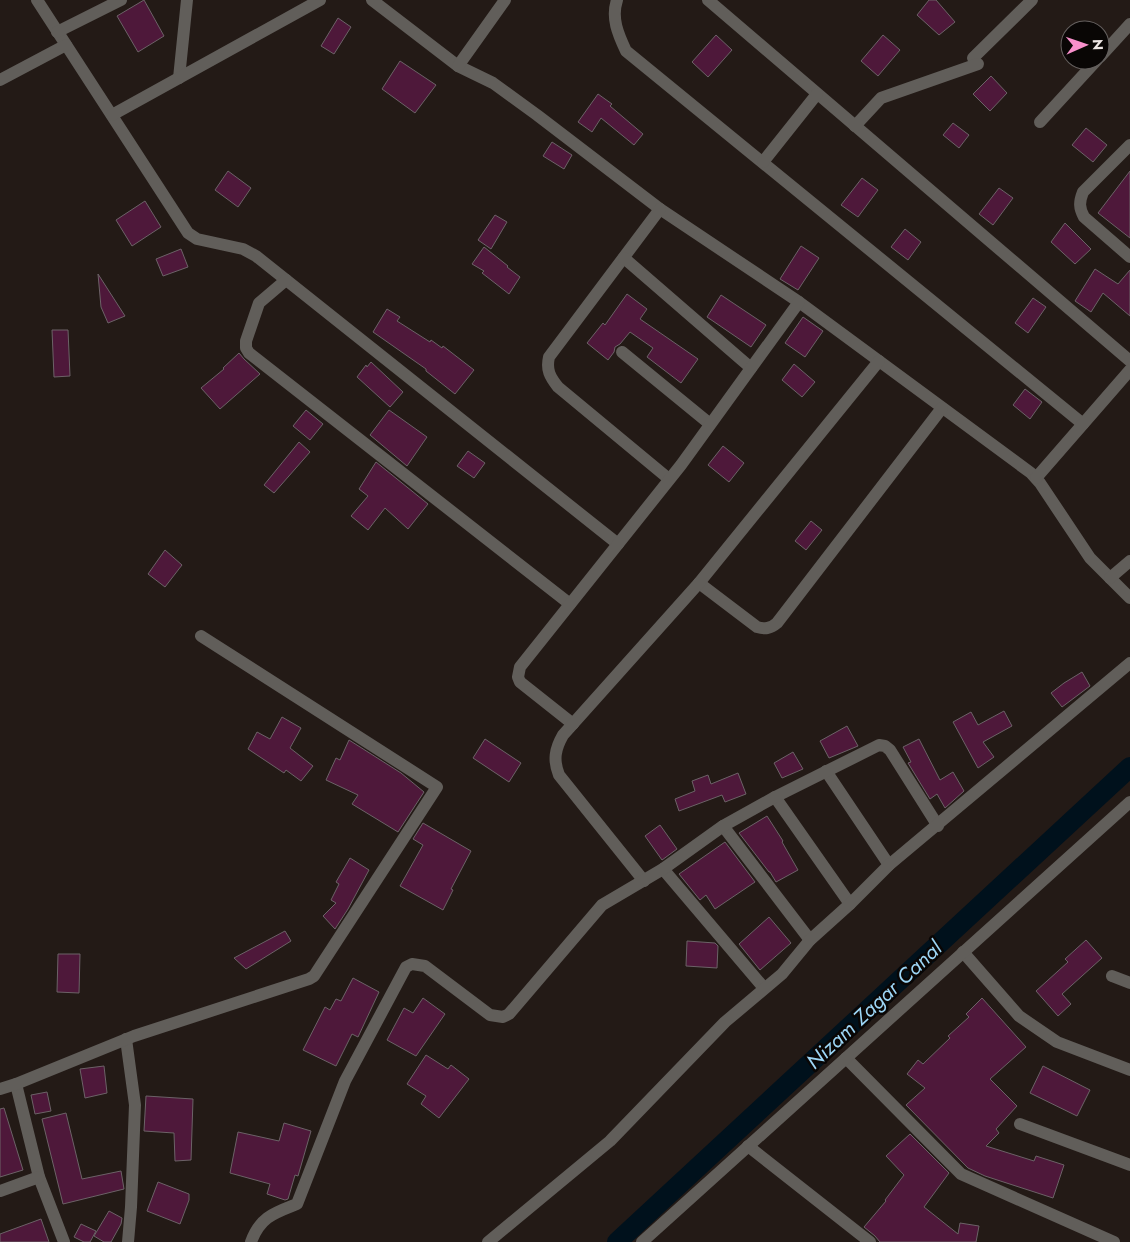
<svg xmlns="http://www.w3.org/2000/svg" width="1130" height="1242" font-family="Jost,sans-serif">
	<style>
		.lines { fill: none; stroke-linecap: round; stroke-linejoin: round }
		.canal { stroke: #00111c; stroke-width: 20 }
		.building { fill: #4e183a; stroke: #6c6267 }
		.street { stroke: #615e5a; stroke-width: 12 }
		.labels { text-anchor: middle; stroke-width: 5; stroke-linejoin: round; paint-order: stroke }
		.water-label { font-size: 21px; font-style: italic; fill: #9dd6f6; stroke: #090605 }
	</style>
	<rect width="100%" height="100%" fill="#231a16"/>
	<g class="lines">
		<polyline class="canal" points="617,1242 1130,767"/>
	</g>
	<g class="building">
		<polygon points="144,0 164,36 138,52 117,16"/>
		<polygon points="929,0 936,0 955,22 939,35 917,15"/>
		<polygon points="338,18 351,27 334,54 321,46"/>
		<polygon points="716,35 732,50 708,77 692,62"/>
		<polygon points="883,35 900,50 878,76 861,61"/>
		<polygon points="400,61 436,85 415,113 382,89"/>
		<polygon points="991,76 1007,93 990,111 973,94"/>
		<polygon points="598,94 612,104 610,106 643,134 634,145 601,118 592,132 578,122"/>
		<polygon points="953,123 969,135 959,148 943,135"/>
		<polygon points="1086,128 1107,145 1093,162 1072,145"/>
		<polygon points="552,142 572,155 564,169 543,156"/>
		<polygon points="228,171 251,188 238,207 215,190"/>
		<polygon points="1130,171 1130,238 1098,213"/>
		<polygon points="862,178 878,190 858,217 841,205"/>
		<polygon points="999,188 1013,198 993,225 979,214"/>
		<polygon points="145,201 161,227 132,246 116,220"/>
		<polygon points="495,215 507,222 491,249 478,240"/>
		<polygon points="1065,223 1091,249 1075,264 1051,242"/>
		<polygon points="905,229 921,242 908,260 891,247"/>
		<polygon points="801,246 819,258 798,290 780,279"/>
		<polygon points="484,247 508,266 507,267 520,277 509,294 482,273 484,271 472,264"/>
		<polygon points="181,249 188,267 163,276 156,259"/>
		<polygon points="1095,269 1118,284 1130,270 1130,316 1103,293 1091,312 1075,301"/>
		<polygon points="98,274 125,316 108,323 101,307"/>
		<polygon points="627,294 647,309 640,319 698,359 681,383 647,357 653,348 630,332 620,344 615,347 614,352 608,360 587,343 603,323 605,325"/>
		<polygon points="721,295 766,325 751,347 707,317"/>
		<polygon points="1033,298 1046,307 1028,333 1015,323"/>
		<polygon points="387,309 400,317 397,321 430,342 431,340 442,348 443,346 474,370 455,394 426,371 426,369 373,332"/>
		<polygon points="803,317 823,331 805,357 785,343"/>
		<polygon points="52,330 68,330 70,376 54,377"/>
		<polygon points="239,353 244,359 260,374 220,409 201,388 224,369 223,368"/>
		<polygon points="371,362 403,392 390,407 357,377 366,365 367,367"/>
		<polygon points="794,364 815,382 802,397 782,380"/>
		<polygon points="1025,389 1042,402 1030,419 1013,405"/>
		<polygon points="306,410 323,424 310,440 293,426"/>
		<polygon points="389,410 427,437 407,466 370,435"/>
		<polygon points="299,442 310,452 274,493 264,485"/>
		<polygon points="723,446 744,463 729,482 708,465"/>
		<polygon points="468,451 485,463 474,478 457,466"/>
		<polygon points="376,462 428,504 408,529 385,508 368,530 351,516 368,496 359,489"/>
		<polygon points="811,521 822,530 806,550 795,541"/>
		<polygon points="165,550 182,565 165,587 148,574"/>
		<polygon points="1082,672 1090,686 1062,707 1051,693 1064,683"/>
		<polygon points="1004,711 1012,726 983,742 994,757 978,768 953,722 971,712 978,725"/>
		<polygon points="282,717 301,728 290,748 313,766 301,781 286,770 284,773 248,749 257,732 270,739"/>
		<polygon points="847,726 858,746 829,758 820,741"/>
		<polygon points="485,739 521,763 509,782 473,758"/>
		<polygon points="919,739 940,780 953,772 964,791 945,808 937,794 930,799 908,763 911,762 903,747"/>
		<polygon points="349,740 401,773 424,792 398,832 352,804 358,795 326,780 336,758 340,760"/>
		<polygon points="793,752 803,769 782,778 774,763"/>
		<polygon points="738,773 746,794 725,802 722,795 679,811 675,799 695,791 692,781 708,775 711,784"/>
		<polygon points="767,816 783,841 782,842 798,870 776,882 770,872 769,872 739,833"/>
		<polygon points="423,823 471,851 451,889 453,890 443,910 400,886 423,845 413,839"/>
		<polygon points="660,825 677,849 662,860 645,836"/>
		<polygon points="725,842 755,882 715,909 706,895 700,900 679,874"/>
		<polygon points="350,858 369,870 348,909 335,929 323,916 336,903 331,900 339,884 336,882"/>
		<polygon points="769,917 791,943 760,970 739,944"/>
		<polygon points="285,931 291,941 246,969 234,958"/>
		<polygon points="1086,940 1102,958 1062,994 1071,1004 1058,1016 1036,991 1068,962 1065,959"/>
		<polygon points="687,941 715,943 718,946 717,968 686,966"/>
		<polygon points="58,954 80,954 79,993 57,992"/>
		<polygon points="353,978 379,992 358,1037 352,1034 336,1066 303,1050 325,1007 330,1010 336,999 341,1001"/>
		<polygon points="423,998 445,1014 416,1056 387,1040 404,1008 413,1013"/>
		<polygon points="982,998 1026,1047 990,1079 1017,1106 996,1129 999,1133 986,1146 1034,1161 1036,1156 1064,1165 1053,1198 985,1176 968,1168 906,1105 925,1088 907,1074 918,1060 923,1064 950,1038 948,1036 969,1017 966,1014"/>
		<polygon points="426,1055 448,1069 451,1065 469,1079 439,1118 421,1104 426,1096 407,1084"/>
		<polygon points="104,1066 107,1093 85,1098 80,1069"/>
		<polygon points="1043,1066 1090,1090 1077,1116 1030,1093"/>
		<polygon points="47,1092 51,1111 35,1114 31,1095"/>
		<polygon points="146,1096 193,1099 191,1160 175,1161 174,1133 144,1131"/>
		<polygon points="4,1108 23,1170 0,1177 0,1109"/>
		<polygon points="66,1113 82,1179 121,1171 124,1189 63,1204 42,1119"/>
		<polygon points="284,1123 311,1131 298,1176 295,1175 288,1199 285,1200 267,1194 270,1184 230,1173 238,1132 279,1141"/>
		<polygon points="910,1134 949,1173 924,1207 958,1234 960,1223 979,1226 976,1242 880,1242 875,1236 864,1227 886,1201 885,1200 904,1175 886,1156"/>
		<polygon points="158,1182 189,1194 189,1200 180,1224 147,1211"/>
		<polygon points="109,1211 122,1218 121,1224 111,1242 104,1242 94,1236"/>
		<polygon points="41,1219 49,1242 0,1242 0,1234"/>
		<polygon points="81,1224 96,1231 90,1242 84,1242 74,1237"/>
	</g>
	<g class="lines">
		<g class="street">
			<polyline points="37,0 188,233 197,239 243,249 256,256 618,544"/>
			<polyline points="372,0 458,66 493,83 537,115 660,209 799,302 1031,473 1040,483 1090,558 1130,598"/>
			<path d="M617 0C611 18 618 34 626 51L1083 424"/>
			<polyline points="708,0 1130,361"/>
			<polyline points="57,32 121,0"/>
			<polyline points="1100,57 1130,24"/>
			<polyline points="973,58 1032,0"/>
			<polyline points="458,66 505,0"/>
			<polyline points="179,78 187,0"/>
			<polyline points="0,80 66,45"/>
			<polyline points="112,115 320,0"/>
			<polyline points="1040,122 1097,60"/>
			<polyline points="855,126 881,98 978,64"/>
			<path d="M1130 145 1083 192C1079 202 1079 208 1084 217L1130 257"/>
			<polyline points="763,162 817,94"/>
			<path d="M660 209 549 357C546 370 550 377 558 387L669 479"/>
			<polyline points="624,258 751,368"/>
			<polyline points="286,280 259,303 246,341 246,348 249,353 570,604"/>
			<polyline points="622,352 710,424"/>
			<polyline points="1036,478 1130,370"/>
			<polyline points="1110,578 1130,561"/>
			<path d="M699 583 757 627C765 629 770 629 777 623L942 408"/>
			<polyline points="573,724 520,682 518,677 520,667 681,465 799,302"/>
			<polyline points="826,771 889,865"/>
			<polyline points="775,797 850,904"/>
			<polyline points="723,826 810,940"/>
			<polyline points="663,869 764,988"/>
			<path d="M644 881 559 775C553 760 555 749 563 735L699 583 879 361"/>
			<polyline points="963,952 1019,1016 1057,1042 1130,1070"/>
			<polyline points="1112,976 1130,983"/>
			<polyline points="126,1039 135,1105 131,1207 128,1242"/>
			<polyline points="846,1058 961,1174 1114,1242"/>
			<polyline points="16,1084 39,1177 64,1242"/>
			<polyline points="0,1089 16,1084 134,1036 309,979 314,976 437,787 201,636"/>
			<polyline points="1020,1124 1130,1165"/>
			<polyline points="748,1146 870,1242"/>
			<polyline points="0,1191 39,1177"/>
			<path d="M251 1242C260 1217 274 1213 297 1204L345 1081 406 967 412 964 425 966 490 1015 503 1017 509 1014 602 905 663 869 723 826 775 797 879 745 885 746 890 750 938 826"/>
			<polyline points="488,1242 610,1141 725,1022 782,974 810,940 850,904 889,865 1130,663"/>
			<polyline points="642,1242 1130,802"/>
		</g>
	</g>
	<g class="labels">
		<g class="water-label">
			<text transform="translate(874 1005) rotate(-43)" y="7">Nizam Zagar Canal</text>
		</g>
	</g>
	<g transform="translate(1085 45) rotate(88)"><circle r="24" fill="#090605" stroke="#65605f"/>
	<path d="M0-4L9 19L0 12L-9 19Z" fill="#f890cc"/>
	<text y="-8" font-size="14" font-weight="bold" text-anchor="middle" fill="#eee7e5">N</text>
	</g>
</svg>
